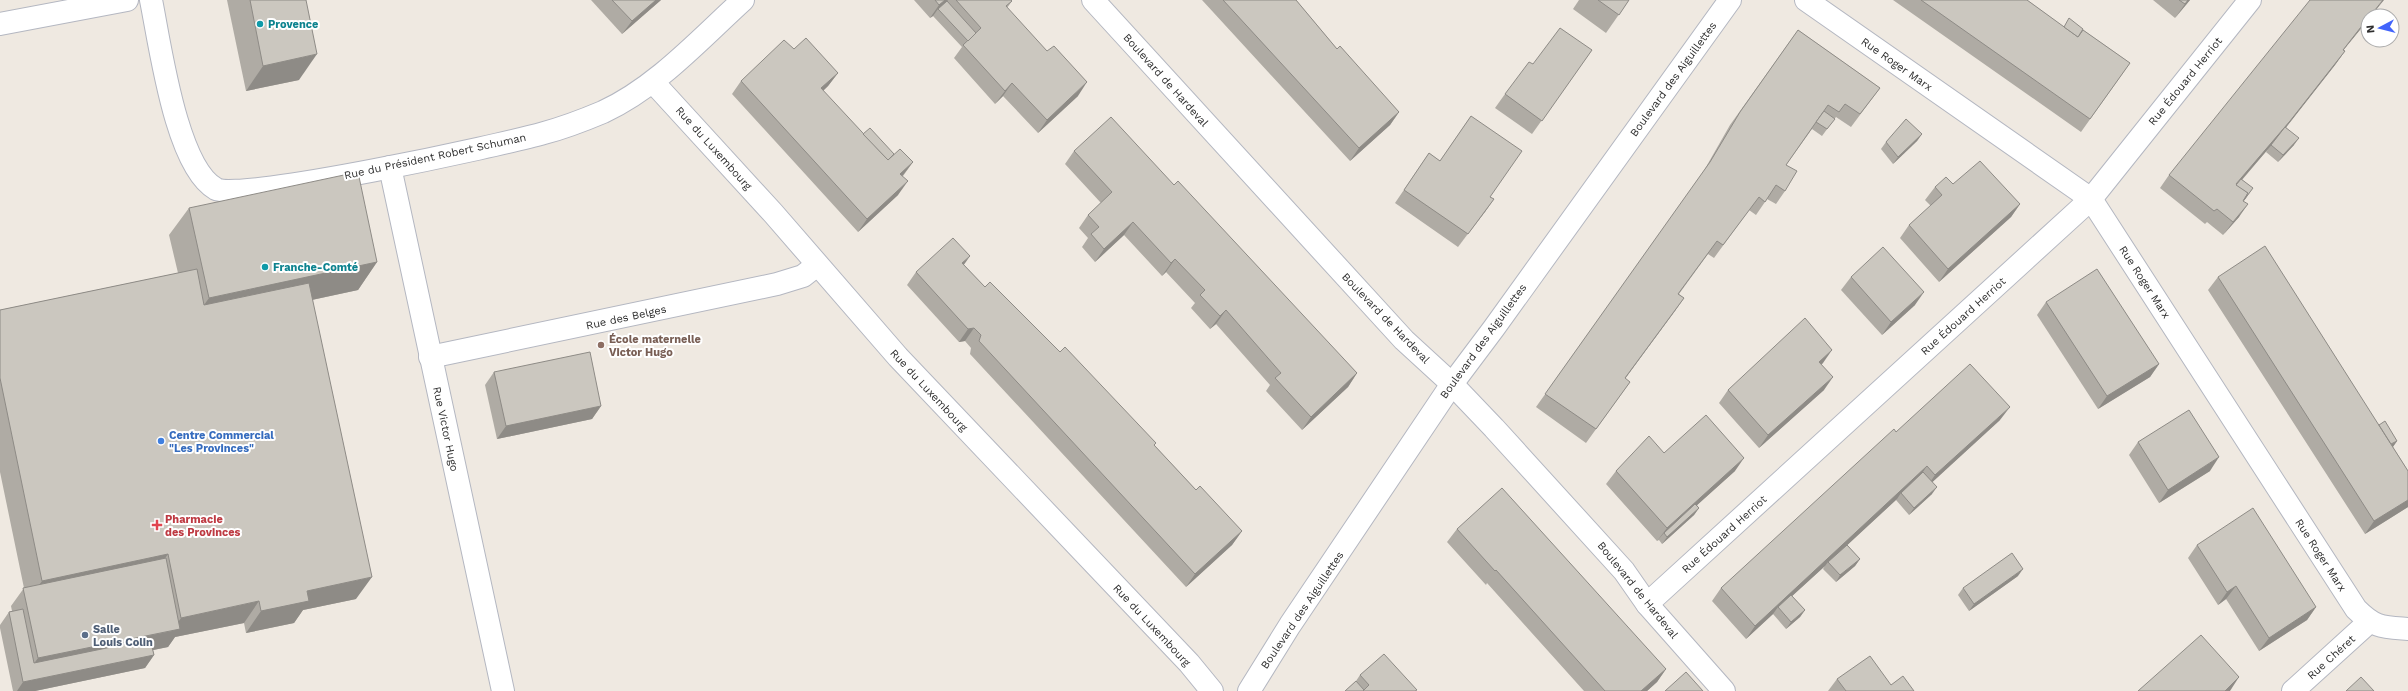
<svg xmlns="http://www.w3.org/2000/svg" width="2408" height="691" font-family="'Work Sans',sans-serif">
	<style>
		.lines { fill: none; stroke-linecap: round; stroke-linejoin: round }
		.street-casing { stroke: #b4b7c1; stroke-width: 24 }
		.secondary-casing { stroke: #b4b7c1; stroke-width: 24 }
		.street { stroke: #fff; stroke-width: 22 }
		.secondary { stroke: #fff; stroke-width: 22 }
		.wall { fill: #afaba4 }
		.shaded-wall { fill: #8e8b86 }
		.building { fill: #cbc7bf; stroke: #8e8b86 }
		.culture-dot { fill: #0f9aa8; stroke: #fff; stroke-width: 1.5 }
		.education-dot { fill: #8d6e63; stroke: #fff; stroke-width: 1.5 }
		.shop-dot { fill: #3f7fe0; stroke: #fff; stroke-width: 1.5 }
		.health-dot { fill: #e0444e; stroke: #fff; stroke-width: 1.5 }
		.service-dot { fill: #5c6f8a; stroke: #fff; stroke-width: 1.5 }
		.labels { text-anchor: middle; stroke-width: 4; stroke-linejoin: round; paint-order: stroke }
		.culture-label { font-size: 11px; font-weight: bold; fill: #0d838f; stroke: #fff; text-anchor: start }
		.street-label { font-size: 11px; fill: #2e2e2e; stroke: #fff }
		.education-label { font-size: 11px; font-weight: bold; fill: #785e54; stroke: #fff; text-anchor: start }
		.shop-label { font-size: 11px; font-weight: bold; fill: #366cbe; stroke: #fff; text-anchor: start }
		.health-label { font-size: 11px; font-weight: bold; fill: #be3a42; stroke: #fff; text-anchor: start }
		.service-label { font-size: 11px; font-weight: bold; fill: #4e5e75; stroke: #fff; text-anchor: start }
	</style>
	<rect width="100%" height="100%" fill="#efe9e1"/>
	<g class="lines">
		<g class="street-casing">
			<g id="street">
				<path d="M151 0C160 44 176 167 216 189 241 202 502 145 544 133 563 128 584 120 603 112 657 87 700 39 743 0"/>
				<polyline points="1093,0 1404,340 1452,384 1494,428 1624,571 1647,604 1724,691"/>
				<path d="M1806 0 2091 199 2356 609C2375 628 2382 627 2408 629"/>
				<polyline points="0,24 127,0"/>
				<polyline points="653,82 773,213 898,357 1189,663 1212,691"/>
				<polyline points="390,167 503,691"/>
				<polyline points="430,357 777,284 803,276 817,265"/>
				<polyline points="1647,604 2091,199 2250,0"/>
				<polyline points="2293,691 2369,622"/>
			</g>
		</g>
		<g class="secondary-casing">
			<polyline id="secondary" points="1249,691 1290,625 1452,384 1494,328 1730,0"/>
		</g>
		<use href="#street" class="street"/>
		<use href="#secondary" class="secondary"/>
	</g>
	<g class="wall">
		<polygon points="227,0 306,0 299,80 246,91"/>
		<polygon points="591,0 661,0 622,34"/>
		<polygon points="914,0 1011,0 1012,1 1007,8 1078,96 1038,133 1003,96 995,104 954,58 962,47 933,16 930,18"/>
		<polygon points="1202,0 1296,0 1337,49 1399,112 1390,125 1350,161"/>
		<polygon points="1579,0 1629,0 1606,33 1573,9"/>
		<polygon points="1893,0 2027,0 2064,27 2083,30 2130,63 2081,132"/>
		<polygon points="2153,0 2190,0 2175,18"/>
		<polygon points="2368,16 2368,20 2343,50 2345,51 2335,65 2286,127 2294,145 2278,162 2266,152 2269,148 2242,180 2253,188 2244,201 2239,217 2223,235 2207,222 2205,224 2160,188 2169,175"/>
		<polygon points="1798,30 1880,88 1851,127 1836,117 1822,136 1812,129 1786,165 1785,191 1776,204 1767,199 1756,215 1749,210 1714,258 1708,254 1679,294 1684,298 1625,379 1630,382 1586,443 1536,407 1702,174 1730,125"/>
		<polygon points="794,49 838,73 828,86 823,91 863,134 894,154 913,162 903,176 898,195 858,232 732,94 741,81"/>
		<polygon points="1592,50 1532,134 1495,108 1505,94 1533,64"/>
		<polygon points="1471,116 1490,197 1494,199 1458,247 1395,203 1429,153 1440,161"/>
		<polygon points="1922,134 1917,141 1893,164 1881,149 1886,142"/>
		<polygon points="1074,151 1174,185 1357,373 1348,387 1302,430 1266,391 1270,385 1216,324 1210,329 1191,308 1195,303 1166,272 1162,276 1124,235 1095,262 1082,247 1088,238 1079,228 1088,215 1101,203 1065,164"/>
		<polygon points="1953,184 2020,204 2011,217 1939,282 1900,238 1909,225 1931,206 1925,200 1935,187"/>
		<polygon points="189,208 377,262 358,290 312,300 356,599 303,610 294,623 246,633 244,623 175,637 168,647 153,650 154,655 145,668 35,691 13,691 0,628 0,625 9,612 12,611 11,606 24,588 0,472 0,310 178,273 169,235"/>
		<polygon points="964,265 985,287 1060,352 1154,445 1196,490 1242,531 1232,545 1186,587 970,354 971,348 965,341 959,342 907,285 916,272"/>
		<polygon points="1851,277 1915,305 1882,335 1841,290"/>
		<polygon points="2218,277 2397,441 2393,447 2408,471 2408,507 2365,534 2208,290"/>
		<polygon points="2046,302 2159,364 2150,377 2098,409 2037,315"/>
		<polygon points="1823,363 1821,365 1824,390 1759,448 1719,403 1728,390"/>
		<polygon points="494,372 601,406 592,419 497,439 485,385"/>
		<polygon points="2000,420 1932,482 1932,494 1909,515 1896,500 1897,499 1847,545 1860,559 1855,566 1836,582 1823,569 1825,566 1792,596 1805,610 1800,617 1786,629 1773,614 1746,639 1712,601 1721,588 1896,432"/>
		<polygon points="2138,442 2210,471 2159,503 2129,455"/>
		<polygon points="1664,453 1735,471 1697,505 1699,508 1694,515 1662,544 1659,540 1657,541 1606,484 1616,471"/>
		<polygon points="1457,529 1666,669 1657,682 1647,691 1584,691 1487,583 1486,585 1447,542"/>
		<polygon points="2197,545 2316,607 2307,620 2259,651 2226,599 2218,605 2188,558"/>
		<polygon points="2018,576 1969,611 1958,595 1963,588"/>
		<polygon points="1360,675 1416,691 1345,691 1356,681"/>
		<polygon points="1837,679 1891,685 1914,691 1828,691"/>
	</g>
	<g class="shaded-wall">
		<polygon points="656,0 661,0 622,34 632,21"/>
		<polygon points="945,0 948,0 942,8 938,9 933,16 930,18 939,5"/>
		<polygon points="2188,0 2190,0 2175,18 2185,4"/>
		<polygon points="2383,0 2384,0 2371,16 2370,16"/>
		<polygon points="2368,18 2368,20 2333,63 2343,50"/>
		<polygon points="2345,51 2335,65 2281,134 2232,191 2236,184"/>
		<polygon points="317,54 299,80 246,91 263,66"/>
		<polygon points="838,73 828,86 812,101 821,88"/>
		<polygon points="1087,82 1078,96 1038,133 1047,120"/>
		<polygon points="1012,83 1003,96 995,104 1005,91"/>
		<polygon points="1399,112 1390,125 1350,161 1359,148"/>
		<polygon points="1922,134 1917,141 1893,164 1898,157"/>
		<polygon points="2299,138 2294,145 2278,162 2283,155"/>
		<polygon points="913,162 903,175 891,187 900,174"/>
		<polygon points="908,181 898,195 858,232 867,219"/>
		<polygon points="1494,199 1485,212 1458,247 1468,234"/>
		<polygon points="2020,204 2011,217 1939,282 1948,269"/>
		<polygon points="2248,204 2239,217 2223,235 2233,222"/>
		<polygon points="1133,222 1124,235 1095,262 1104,249"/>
		<polygon points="970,256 961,269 962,263"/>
		<polygon points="1175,259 1166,272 1162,276 1171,263"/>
		<polygon points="377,262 358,290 189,326 209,298"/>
		<polygon points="1924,292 1915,305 1882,335 1891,322"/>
		<polygon points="1684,298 1675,311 1615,392 1625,378"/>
		<polygon points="1226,310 1216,324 1210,329 1220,316"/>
		<polygon points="974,328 965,341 959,342 968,329"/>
		<polygon points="1832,350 1823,363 1809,375 1819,362"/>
		<polygon points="2159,364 2150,377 2098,409 2107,396"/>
		<polygon points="1357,373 1348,387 1302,430 1311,417"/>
		<polygon points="1833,377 1824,390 1759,448 1768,435"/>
		<polygon points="601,406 592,419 497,439 506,426"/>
		<polygon points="2010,407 2000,420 1926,488 1935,475"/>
		<polygon points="2397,441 2392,448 2386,448"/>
		<polygon points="2219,457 2210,471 2159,503 2168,490"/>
		<polygon points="1744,458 1735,471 1665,534 1664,533 1657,541 1667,528"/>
		<polygon points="1927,466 1918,479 1901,493 1897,499 1828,563 1828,562 1825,566 1779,608 1778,607 1773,614 1746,639 1755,626"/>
		<polygon points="1937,487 1932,494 1909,515 1914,508"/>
		<polygon points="2408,500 2408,507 2365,534 2374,521"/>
		<polygon points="1699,508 1694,515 1662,544 1667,537"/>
		<polygon points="1242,531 1232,545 1186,587 1195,574"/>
		<polygon points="168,554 153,576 27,602 42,581"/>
		<polygon points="1860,559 1855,566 1836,582 1840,575"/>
		<polygon points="2023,569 2018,576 1969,611 1974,604"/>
		<polygon points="372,577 356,599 303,610 294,623 246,633 261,611 307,591"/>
		<polygon points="2236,586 2226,599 2218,605 2227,592"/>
		<polygon points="259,601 244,623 175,637 168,647 25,676 38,658 172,631 181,618"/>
		<polygon points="2316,607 2307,620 2259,651 2269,638"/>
		<polygon points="1805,610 1800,617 1786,629 1791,622"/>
		<polygon points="154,655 145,668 35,691 17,691 23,682"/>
		<polygon points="1666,669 1657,682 1647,691 1641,691"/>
		<polygon points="2239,677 2230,691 2225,691"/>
	</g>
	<g class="building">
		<polygon points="250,0 306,0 317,54 263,66"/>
		<polygon points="612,0 656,0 632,21"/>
		<polygon points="935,0 945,0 939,5"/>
		<polygon points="956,0 1011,0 1012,1 1006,6 1047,51 1054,46 1087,82 1047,120 1012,83 1005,91 963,45 981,28"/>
		<polygon points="1223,0 1296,0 1337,49 1340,46 1399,112 1359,148"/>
		<polygon points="1598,0 1629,0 1619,15"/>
		<polygon points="1921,0 2027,0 2078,37 2083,30 2130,63 2090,119"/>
		<polygon points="2179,0 2188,0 2185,4"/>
		<polygon points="2310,0 2383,0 2370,16 2368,16 2368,18 2343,50 2345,51 2290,121 2236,184 2248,193 2243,201 2248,204 2233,222 2217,209 2214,211 2169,175"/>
		<polygon points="947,1 976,33 968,41 938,9"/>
		<polygon points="2069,18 2083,29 2078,37 2064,27"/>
		<polygon points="1560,28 1592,50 1542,121 1505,94 1529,62 1533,64"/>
		<polygon points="1798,30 1880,88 1860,114 1845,104 1839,112 1828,105 1786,165 1797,171 1785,191 1776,185 1765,202 1759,197 1723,245 1717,241 1678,294 1684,298 1625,378 1630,382 1596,429 1545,394 1710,162 1740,112"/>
		<polygon points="806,38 838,73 821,88 888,160 900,149 913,162 900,174 908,181 867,219 741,81 784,40 794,49"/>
		<polygon points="1824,111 1835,119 1827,129 1816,122"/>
		<polygon points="1471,116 1522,151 1490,197 1494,199 1468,234 1404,190 1429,153 1440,161"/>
		<polygon points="1111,117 1174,185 1178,181 1357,373 1311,417 1275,378 1281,373 1226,310 1220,316 1200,295 1205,290 1175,259 1171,263 1133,222 1104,249 1091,234 1099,227 1088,215 1112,192 1074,151"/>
		<polygon points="1906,119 1922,134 1898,157 1886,142"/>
		<polygon points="2285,127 2299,138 2283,155 2271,145"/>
		<polygon points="870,128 894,154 888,160 863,134"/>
		<polygon points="1980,161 2020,204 1948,269 1909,225 1942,195 1935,187 1946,177 1953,184"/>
		<polygon points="358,172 377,262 209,298 189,208"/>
		<polygon points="2241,179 2253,188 2244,200 2248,193 2236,185"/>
		<polygon points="953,238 970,256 962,263 985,287 990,282 1060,352 1065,347 1156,443 1154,445 1196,490 1200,486 1242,531 1195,574 979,341 981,335 974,328 968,329 916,272"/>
		<polygon points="2265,246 2408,471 2408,500 2374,521 2218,277"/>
		<polygon points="1883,247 1924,292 1891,322 1851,277"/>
		<polygon points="197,269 204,305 309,283 372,577 307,591 309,601 261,611 259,601 181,618 168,554 42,581 0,378 0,310"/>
		<polygon points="2097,269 2159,364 2107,396 2046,302"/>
		<polygon points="1805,318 1832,350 1819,362 1833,377 1768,435 1728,390"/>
		<polygon points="590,352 601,406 506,426 494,372"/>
		<polygon points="1970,364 2010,407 1935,475 1927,466 1755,626 1721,588 1894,429 1896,432"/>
		<polygon points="2189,410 2219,457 2168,490 2138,442"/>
		<polygon points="1706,415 1744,458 1667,528 1616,471 1649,436 1664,453"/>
		<polygon points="2385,421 2397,441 2391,444 2379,425"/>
		<polygon points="1923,472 1937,487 1914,508 1901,493"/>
		<polygon points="1502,488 1666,669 1641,691 1605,691 1496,570 1495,571 1457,529"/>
		<polygon points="1695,504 1699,508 1667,537 1664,533"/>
		<polygon points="2253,508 2316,607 2269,638 2236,586 2227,592 2197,545"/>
		<polygon points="1847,545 1860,559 1840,575 1828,562"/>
		<polygon points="2012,553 2023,569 1974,604 1963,588"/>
		<polygon points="166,558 180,629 38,658 23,588"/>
		<polygon points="1791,595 1805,610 1791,622 1778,607"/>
		<polygon points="23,609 34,663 150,639 154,655 23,682 9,612"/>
		<polygon points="2201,635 2239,677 2225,691 2138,691"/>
		<polygon points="1384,654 1417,690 1415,691 1363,691 1369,685 1360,675"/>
		<polygon points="1870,656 1891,685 1903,676 1914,691 1846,691 1837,679"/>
		<polygon points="1686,672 1703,691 1665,691"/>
		<polygon points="2361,677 2374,691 2346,691"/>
		<polygon points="1356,681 1364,690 1363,691 1345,691"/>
	</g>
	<g class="culture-dot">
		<circle cx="260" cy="24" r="4"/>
		<circle cx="265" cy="267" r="4"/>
	</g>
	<circle class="education-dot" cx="601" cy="345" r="4"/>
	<circle class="shop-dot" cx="161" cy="441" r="4"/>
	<path class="health-dot" d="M155 519h4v4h4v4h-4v4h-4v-4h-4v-4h4z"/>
	<circle class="service-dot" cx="85" cy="635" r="4"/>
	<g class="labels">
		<g class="culture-label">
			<text x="268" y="28">Provence</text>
			<text x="273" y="271">Franche-Comté</text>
		</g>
		<g class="street-label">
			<text transform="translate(1897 64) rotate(35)" y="4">Rue Roger Marx</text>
			<text transform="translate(1673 79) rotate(-54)" y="4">Boulevard des Aiguillettes</text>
			<text transform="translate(1166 80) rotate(48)" y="4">Boulevard de Hardeval</text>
			<text transform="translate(2185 81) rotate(-51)" y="4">Rue Édouard Herriot</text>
			<text transform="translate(714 148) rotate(48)" y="4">Rue du Luxembourg</text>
			<text transform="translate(435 156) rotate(-12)" y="4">Rue du Président Robert Schuman</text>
			<text transform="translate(2145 282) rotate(57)" y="4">Rue Roger Marx</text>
			<text transform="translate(1963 316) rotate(-42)" y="4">Rue Édouard Herriot</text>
			<text transform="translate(626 317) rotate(-12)" y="4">Rue des Belges</text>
			<text transform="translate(1386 318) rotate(46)" y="4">Boulevard de Hardeval</text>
			<text transform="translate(1483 341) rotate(-54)" y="4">Boulevard des Aiguillettes</text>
			<text transform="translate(929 390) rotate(47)" y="4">Rue du Luxembourg</text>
			<text transform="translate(446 429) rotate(78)" y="4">Rue Victor Hugo</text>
			<text transform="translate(1724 534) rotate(-42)" y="4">Rue Édouard Herriot</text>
			<text transform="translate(2321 555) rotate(57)" y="4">Rue Roger Marx</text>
			<text transform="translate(1638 590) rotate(51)" y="4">Boulevard de Hardeval</text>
			<text transform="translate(1302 610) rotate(-56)" y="4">Boulevard des Aiguillettes</text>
			<text transform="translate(1152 625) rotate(47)" y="4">Rue du Luxembourg</text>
			<text transform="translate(2331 657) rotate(-42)" y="4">Rue Chéret</text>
		</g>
		<g class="education-label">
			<text x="609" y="343">École maternelle<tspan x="609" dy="13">Victor Hugo</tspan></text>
		</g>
		<g class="shop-label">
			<text x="169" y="439">Centre Commercial<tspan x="169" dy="13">"Les Provinces"</tspan></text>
		</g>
		<g class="health-label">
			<text x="165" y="523">Pharmacie<tspan x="165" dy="13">des Provinces</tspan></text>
		</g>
		<g class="service-label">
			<text x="93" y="633">Salle<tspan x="93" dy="13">Louis Colin</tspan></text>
		</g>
	</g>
	<g transform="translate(2380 28) rotate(263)"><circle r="19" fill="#ffffff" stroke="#ababab"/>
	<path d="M0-3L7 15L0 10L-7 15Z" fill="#4264fb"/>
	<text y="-6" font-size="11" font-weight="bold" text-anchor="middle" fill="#2e2e2e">N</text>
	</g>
</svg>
